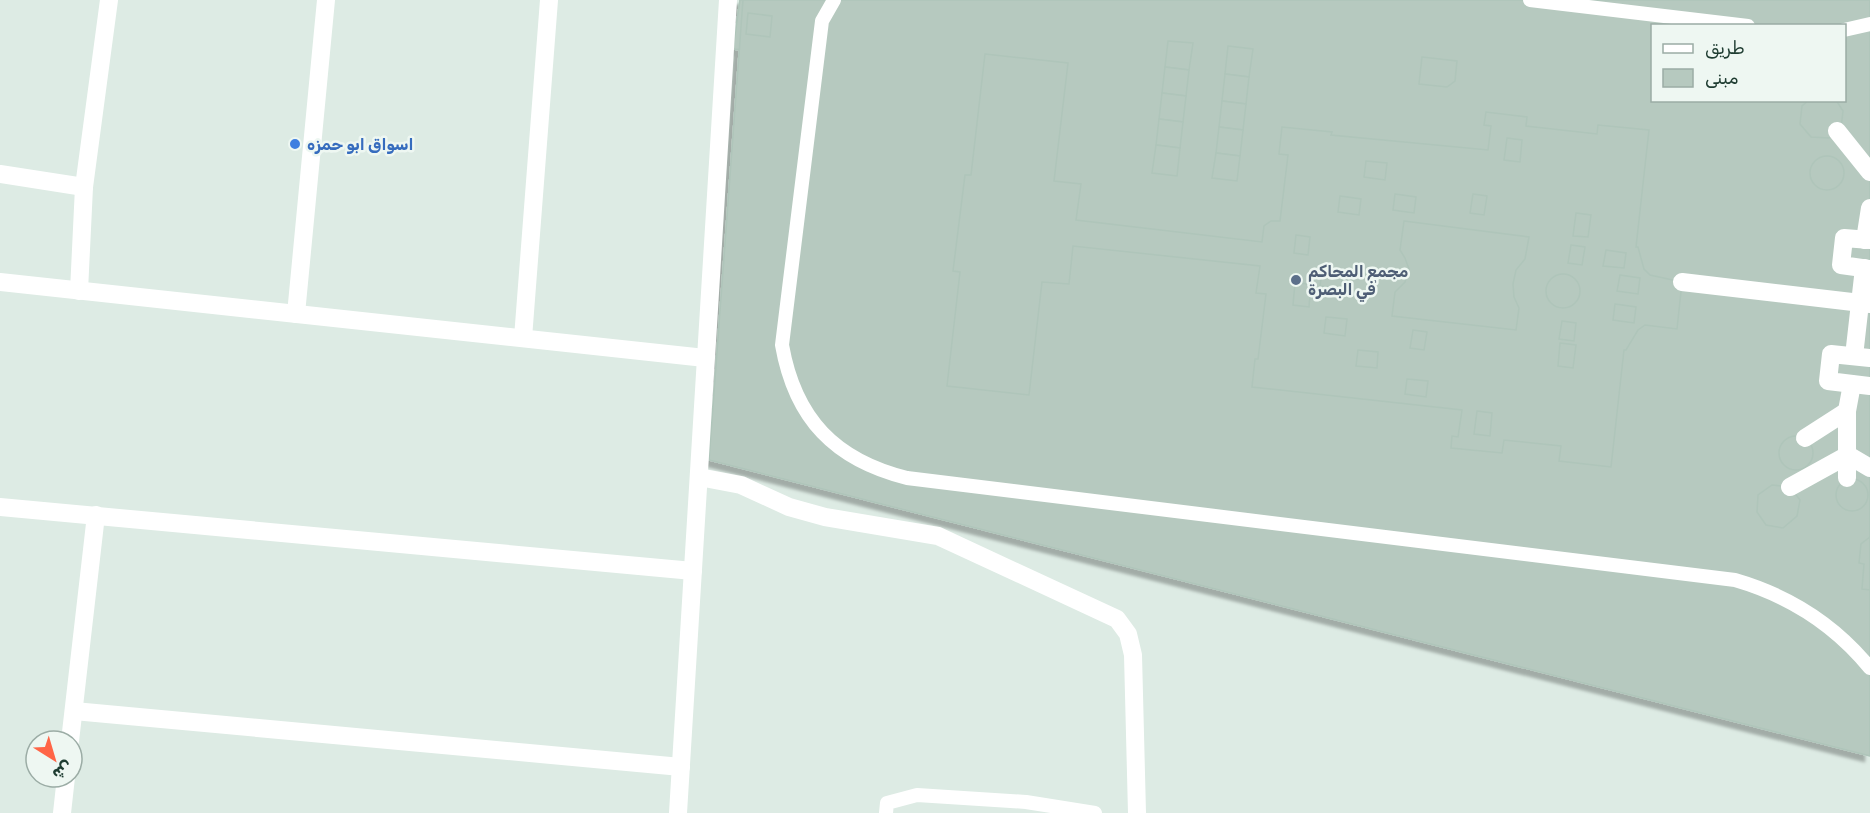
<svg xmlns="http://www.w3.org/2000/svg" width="1870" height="813" font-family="Rubik,'Noto Sans Arabic',sans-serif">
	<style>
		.building { fill: #b6c9bf; stroke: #afc5ba; stroke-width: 1.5; fill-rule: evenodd; filter: url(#shadow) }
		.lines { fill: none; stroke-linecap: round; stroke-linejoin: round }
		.lane { stroke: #fff; stroke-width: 14 }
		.street { stroke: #fff; stroke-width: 18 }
		.shop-dot { fill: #3f7fe0; stroke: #eef7f2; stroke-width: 2 }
		.service-dot { fill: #5c6f8a; stroke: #eef7f2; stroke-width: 2 }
		.labels { text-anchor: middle; stroke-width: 5; stroke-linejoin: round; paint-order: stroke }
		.shop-label { font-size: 16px; font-weight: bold; fill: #366cbe; stroke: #eef7f2; text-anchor: start }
		.service-label { font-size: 16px; font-weight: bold; fill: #4e5e75; stroke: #eef7f2; text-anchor: start }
	</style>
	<defs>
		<filter id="shadow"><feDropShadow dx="-5.5" dy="5.5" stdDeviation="1.5" flood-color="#0004"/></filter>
	</defs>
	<rect width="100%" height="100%" fill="#ddebe4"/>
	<g class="building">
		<polygon points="740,0 790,0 788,4 790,6 784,14 782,12 779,15 779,18 774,18 772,16 770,37 766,36 765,38 769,39 768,48 764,48 764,52 733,49"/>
		<polygon points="740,0 790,0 780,15 768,16 764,52 733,49"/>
		<path d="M743 0H1870V756L709 460ZM1652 26H1844V100H1652Z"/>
		<polygon points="748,13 772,16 770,37 746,34"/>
		<polygon points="1168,41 1193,43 1189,70 1165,67"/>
		<polygon points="1228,46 1253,49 1249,77 1225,74"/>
		<path d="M985 54 1068 63 1054 181 1081 184 1076 220 1262 242 1264 226 1271 221H1280L1288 155 1279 154 1282 127 1332 132 1331 135 1488 150 1491 126 1484 125 1486 112 1527 117 1526 126 1597 134 1598 125 1649 130 1636 247H1638L1644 269 1650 275 1682 282 1677 329 1645 325 1638 330 1626 350H1624L1611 467 1559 461 1561 446 1504 440 1502 453 1451 448 1452 436 1458 437 1462 410 1252 387 1255 359H1258L1266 294 1256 293 1260 266 1073 246 1069 284 1042 282 1029 395 947 386 960 272 953 271 965 175H971ZM1404 221 1529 237 1525 259 1516 270 1513 284 1514 297 1519 308 1516 330 1392 316 1395 292 1405 282 1409 269 1405 258 1400 250Z"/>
		<polygon points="1422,57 1457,61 1455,81 1447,87 1419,84"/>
		<polygon points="1165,67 1189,70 1186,96 1162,93"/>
		<polygon points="1225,74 1249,77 1246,104 1222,101"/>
		<polygon points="1162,93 1186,96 1183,122 1159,119"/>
		<polygon points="1809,100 1836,100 1843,111 1841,128 1829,138 1811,137 1800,124 1802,106"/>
		<polygon points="1222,101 1246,104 1243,130 1219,127"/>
		<polygon points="1159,119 1183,122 1180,148 1156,145"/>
		<polygon points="1219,127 1243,130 1240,156 1216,153"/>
		<polygon points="1507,138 1522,140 1520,162 1504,160"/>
		<polygon points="1156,145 1180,148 1177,176 1152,173"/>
		<polygon points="1216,153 1240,156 1237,181 1212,178"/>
		<circle cx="1827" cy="173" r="17"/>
		<polygon points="1366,161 1387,163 1385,180 1364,177"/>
		<polygon points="1395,194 1416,197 1414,213 1393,210"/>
		<polygon points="1473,194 1487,196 1484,215 1470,213"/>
		<polygon points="1340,196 1361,199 1359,215 1338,212"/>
		<polygon points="1576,213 1591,215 1588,237 1573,236"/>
		<polygon points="1296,235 1310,237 1308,255 1294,253"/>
		<polygon points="1571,245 1585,247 1582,265 1568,263"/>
		<polygon points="1606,250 1626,253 1624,268 1603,266"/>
		<polygon points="1322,271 1343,273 1341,289 1320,286"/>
		<circle cx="1563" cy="291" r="17"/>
		<polygon points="1620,275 1640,278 1638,294 1617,291"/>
		<polygon points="1295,283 1311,284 1309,307 1293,305"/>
		<polygon points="1615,304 1636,307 1634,323 1613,320"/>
		<polygon points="1326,317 1347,319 1345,336 1324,333"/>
		<polygon points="1562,321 1576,323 1574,341 1559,339"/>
		<polygon points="1413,330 1427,332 1424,350 1410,348"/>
		<polygon points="1560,343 1576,345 1573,368 1558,366"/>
		<polygon points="1358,350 1378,352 1377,368 1356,366"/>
		<polygon points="1407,379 1428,381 1426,397 1405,394"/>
		<polygon points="1477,411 1492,413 1490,436 1474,434"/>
		<circle cx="1796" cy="453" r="17"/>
		<circle cx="1852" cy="495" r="16"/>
		<polygon points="1772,485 1790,487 1800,500 1797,516 1783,528 1766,525 1757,512 1758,495"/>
		<polygon points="1870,537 1870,590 1862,589 1864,564 1859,563 1861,544"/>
	</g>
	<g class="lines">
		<g class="lane">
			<path d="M834 0 822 21 782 345C795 419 835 460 907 478L1735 580C1790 596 1834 624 1870 668"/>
			<polyline points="1530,0 1748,26"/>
			<polyline points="1844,30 1870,24"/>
			<polyline points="886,813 887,803 917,795 1026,802 1095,813"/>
		</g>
		<g class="street">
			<polyline points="1837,131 1870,172"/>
			<polyline points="0,174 84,187"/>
			<polyline points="1865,240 1870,208"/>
			<polyline points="1870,240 1844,238 1841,265 1870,269"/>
			<polyline points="0,282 705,358"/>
			<polyline points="1682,282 1870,304"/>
			<polyline points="79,291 84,187 109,0"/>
			<polyline points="296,314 326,0"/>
			<polyline points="523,338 549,0"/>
			<polyline points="1854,356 1864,268"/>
			<polyline points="1870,358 1831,354 1828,381 1870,386"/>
			<polyline points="1805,438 1847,411"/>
			<polyline points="699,477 741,485 789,507 825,517 938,536 1117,619 1128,634 1133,655 1137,813"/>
			<polyline points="1847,478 1847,411 1852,384"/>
			<polyline points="1790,487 1848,455 1870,468"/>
			<polyline points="0,507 693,571"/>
			<polyline points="74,711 681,767"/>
			<polyline points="70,741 96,515"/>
			<polyline points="62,813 66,777"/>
			<polyline points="678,813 728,0"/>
		</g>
	</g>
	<circle class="shop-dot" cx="295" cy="144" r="6"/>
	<circle class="service-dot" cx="1296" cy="280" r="6"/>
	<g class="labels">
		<g class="shop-label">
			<text x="307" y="150">اسواق ابو حمزه</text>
		</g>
		<g class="service-label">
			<text x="1308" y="277">مجمع المحاكم<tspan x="1308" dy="18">في البصرة</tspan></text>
		</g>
	</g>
	<rect x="1651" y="24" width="195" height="78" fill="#eef7f2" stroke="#9baca5" stroke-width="1.5"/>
	<rect x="1663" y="44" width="30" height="9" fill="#ffffff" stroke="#9baca5" stroke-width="1.5"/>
	<text x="1705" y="54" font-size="18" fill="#1e3c31">طريق</text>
	<rect x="1663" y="69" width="30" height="18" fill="#b6c9bf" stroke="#9baca5" stroke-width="1.5"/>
	<text x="1705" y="84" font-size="18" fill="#1e3c31">مبنى</text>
	<g transform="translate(54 759) rotate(143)"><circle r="28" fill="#eef7f2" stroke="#9baca5" stroke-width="1.5"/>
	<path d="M0-4.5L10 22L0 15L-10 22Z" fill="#ff6547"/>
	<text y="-9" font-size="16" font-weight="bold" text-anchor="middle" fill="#1e3c31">ش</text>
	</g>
</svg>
